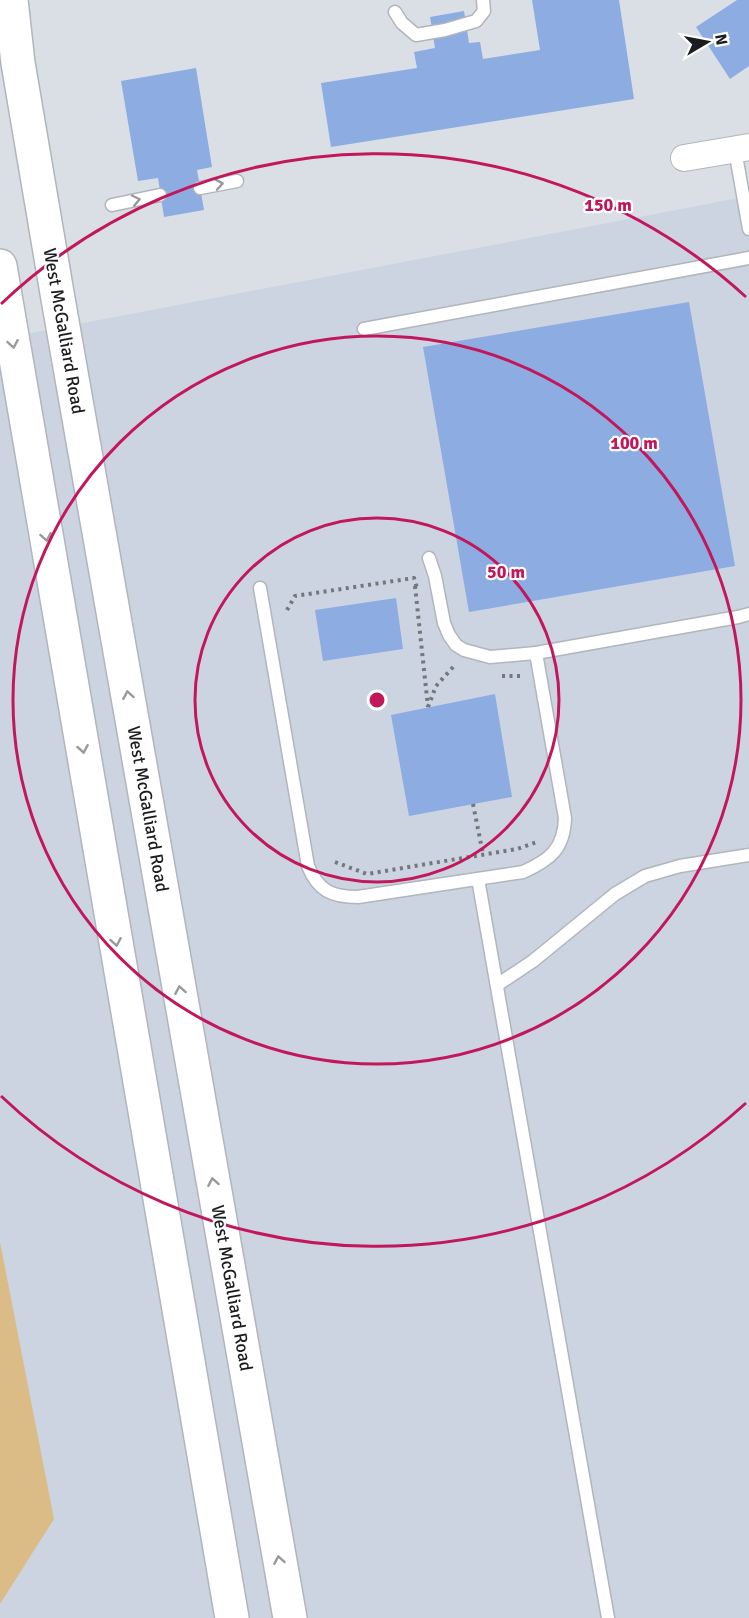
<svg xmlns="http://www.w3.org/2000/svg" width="749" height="1618" font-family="Signika,sans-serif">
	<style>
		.built { fill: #ccd4e2 }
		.green { fill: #dbbc86 }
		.building { fill: #8dace1 }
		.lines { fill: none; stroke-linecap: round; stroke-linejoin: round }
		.service-casing { stroke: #b1b5bc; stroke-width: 15 }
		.minor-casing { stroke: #b1b5bc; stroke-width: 28 }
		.primary-casing { stroke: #b1b5bc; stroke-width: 36 }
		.path { stroke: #74777b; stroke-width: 4; stroke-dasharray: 3 4.5; stroke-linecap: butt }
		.service { stroke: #fff; stroke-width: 12 }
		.minor { stroke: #fff; stroke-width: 26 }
		.primary { stroke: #fff; stroke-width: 33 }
		.oneway { stroke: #98999a }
		.ring { fill: none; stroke: #c2185b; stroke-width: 3 }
		.labels { text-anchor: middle; stroke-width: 4.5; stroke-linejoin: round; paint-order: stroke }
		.street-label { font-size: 18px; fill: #1a1c1e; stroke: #fff }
		.centre { fill: #c2185b; stroke: #fff; stroke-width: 3 }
		.ring-label { font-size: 18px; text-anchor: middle; font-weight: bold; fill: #c2185b; stroke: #fff; stroke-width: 4.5; stroke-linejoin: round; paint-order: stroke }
	</style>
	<rect width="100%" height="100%" fill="#dadfe5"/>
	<polygon class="built" points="749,196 749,1618 0,1618 0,339"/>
	<polygon class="green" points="0,1242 54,1519 0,1604"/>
	<g class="building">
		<polygon points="532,0 619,0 634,99 331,147 321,83 417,68 414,52 435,48 430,17 464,11 469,43 480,42 483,59 540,50"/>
		<polygon points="737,0 749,0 749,66 730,79 696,27"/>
		<polygon points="196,68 212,167 197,170 204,210 164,217 158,178 138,181 121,81"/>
		<polygon points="689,302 735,566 469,612 423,347"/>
		<polygon points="396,598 403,649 323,661 315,610"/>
		<polygon points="495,694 512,797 409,816 391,715"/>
	</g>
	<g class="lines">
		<g class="service-casing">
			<g id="service">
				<polyline points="395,12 402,23 416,35 445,30 476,21 484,11 483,0"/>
				<polyline points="735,150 749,229"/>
				<polyline points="200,188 237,181"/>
				<polyline points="112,205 160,195"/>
				<polyline points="364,329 749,258"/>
				<polyline points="429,558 435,576 444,623 449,635 456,645 464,650 490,657 536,653 738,617 749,614"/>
				<path d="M260 588 308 866C318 891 332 897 358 897L523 872C550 860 564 849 565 818L536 653"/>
				<polyline points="478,879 608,1618"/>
				<polyline points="497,985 533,961 615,894 645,876 680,866 749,855"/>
			</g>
		</g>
		<g class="minor-casing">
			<polyline id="minor" points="684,158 749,147"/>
		</g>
		<g class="primary-casing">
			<g id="primary">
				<polyline points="11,0 18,63 57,293 290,1618"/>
				<polyline points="0,266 232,1618"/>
			</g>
		</g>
		<g class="path">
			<polyline points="415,586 428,707"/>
			<polyline points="287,610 295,596 414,578 417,588"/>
			<polyline points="502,676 524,676"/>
			<polyline points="428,707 436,686 454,666"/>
			<polyline points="473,804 483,854"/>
			<polyline points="335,862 367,874 517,849 537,842"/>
		</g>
		<use href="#service" class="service"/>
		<use href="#minor" class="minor"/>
		<use href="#primary" class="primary"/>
	</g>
	<defs><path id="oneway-chevron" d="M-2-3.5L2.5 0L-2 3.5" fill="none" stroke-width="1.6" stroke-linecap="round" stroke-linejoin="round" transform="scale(1.5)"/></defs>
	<g class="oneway">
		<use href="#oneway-chevron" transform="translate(219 184) rotate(-10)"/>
		<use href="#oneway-chevron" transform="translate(136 200) rotate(-12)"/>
		<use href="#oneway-chevron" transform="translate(13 344) rotate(80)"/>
		<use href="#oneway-chevron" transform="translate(46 537) rotate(80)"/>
		<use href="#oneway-chevron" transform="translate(128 695) rotate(-100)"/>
		<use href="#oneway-chevron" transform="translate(83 749) rotate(80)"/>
		<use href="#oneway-chevron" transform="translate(116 942) rotate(80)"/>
		<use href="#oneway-chevron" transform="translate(180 990) rotate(-100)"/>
		<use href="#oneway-chevron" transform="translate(213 1182) rotate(-100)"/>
		<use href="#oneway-chevron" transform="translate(279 1560) rotate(-100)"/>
	</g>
	<g class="ring">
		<circle cx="377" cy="700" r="182"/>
		<circle cx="377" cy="700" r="364"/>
		<path d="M746 1103A546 546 0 0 1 1 1096M1 304A546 546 0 0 1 746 297"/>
	</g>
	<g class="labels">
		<g class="street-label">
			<text transform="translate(64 331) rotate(80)" y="6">West McGalliard Road</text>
			<text transform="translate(148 809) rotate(80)" y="6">West McGalliard Road</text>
			<text transform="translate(232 1288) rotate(80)" y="6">West McGalliard Road</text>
		</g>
	</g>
	<circle cx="377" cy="700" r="9" class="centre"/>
	<g class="ring-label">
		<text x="608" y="211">150 m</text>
		<text x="634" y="449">100 m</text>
		<text x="506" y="578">50 m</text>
	</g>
	<g transform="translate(707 42) rotate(80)" stroke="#ffffff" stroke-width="4.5" paint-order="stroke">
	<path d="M0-4.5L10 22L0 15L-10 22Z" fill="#1a1c1e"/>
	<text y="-9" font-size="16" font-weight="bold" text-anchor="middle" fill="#1a1c1e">N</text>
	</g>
</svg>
